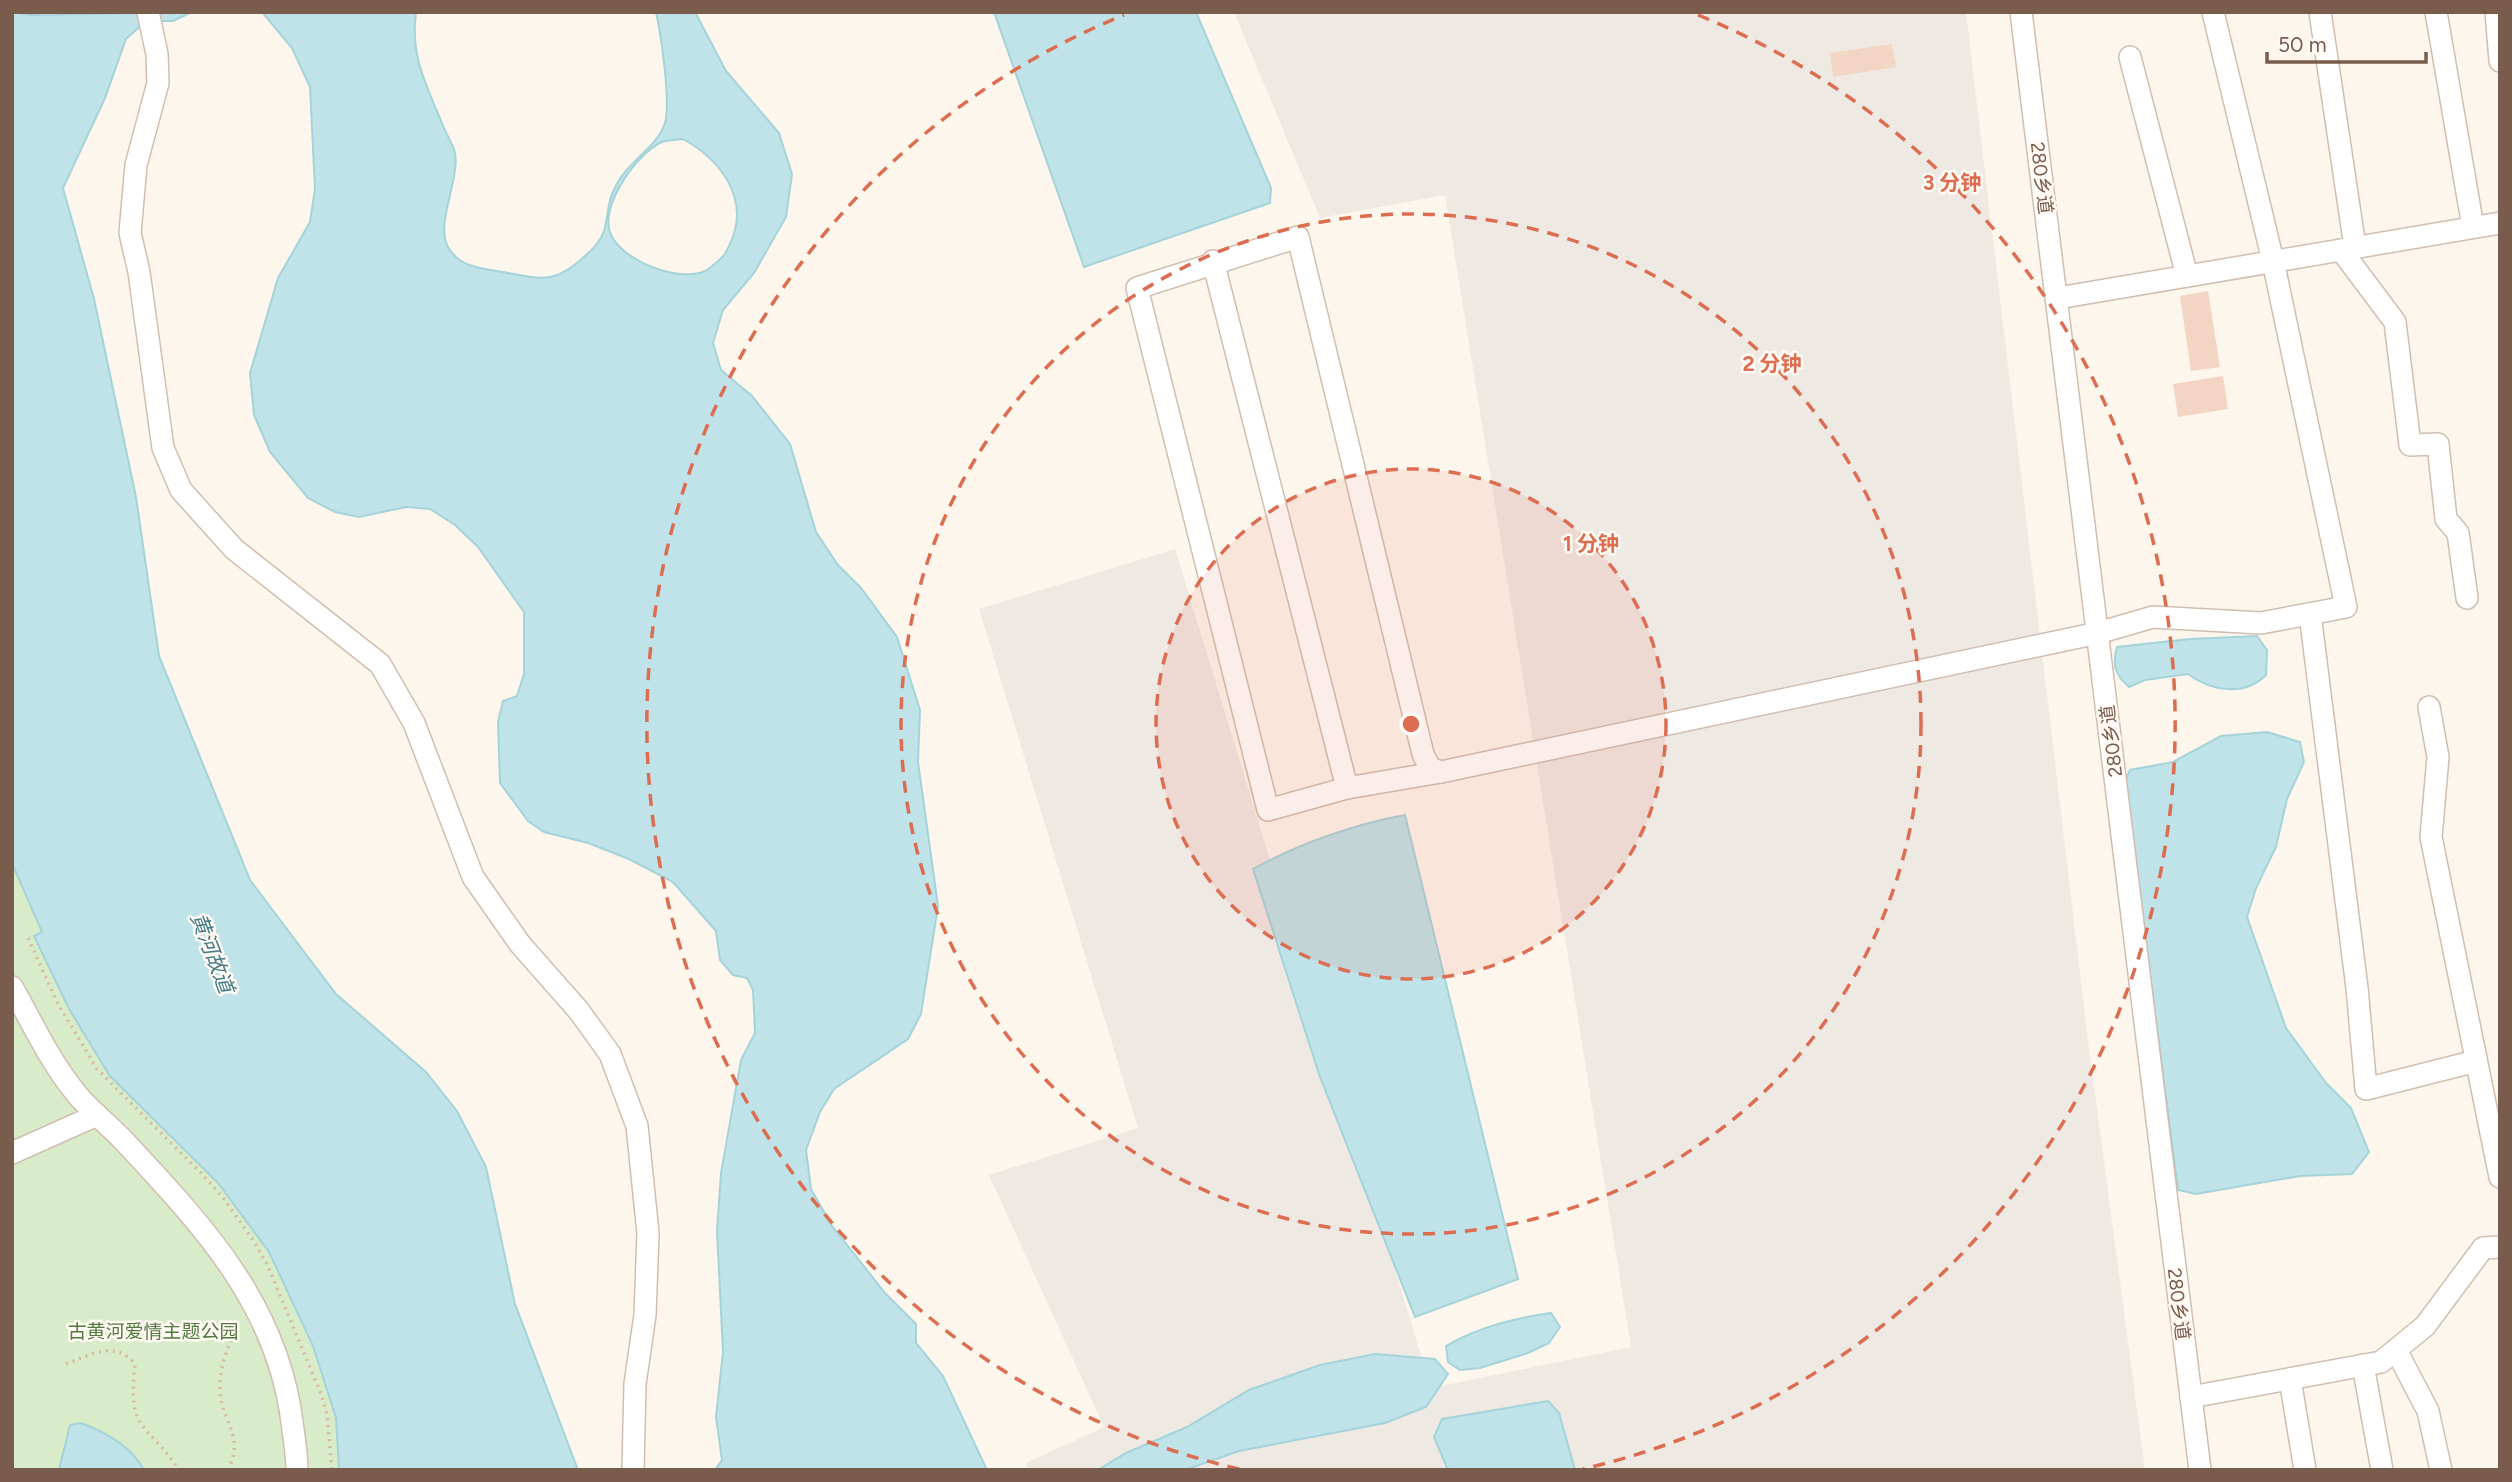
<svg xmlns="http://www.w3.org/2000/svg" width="2512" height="1482" font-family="Figtree,'Noto Sans SC',sans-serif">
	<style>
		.industrial { fill: #efe9e4 }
		.green { fill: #d8ecc9 }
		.water { fill: #bfe3e8; stroke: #a5d3da; stroke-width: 2; fill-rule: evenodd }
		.building { fill: #f3d5c3 }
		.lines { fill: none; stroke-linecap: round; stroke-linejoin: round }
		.minor-casing { stroke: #d1beb0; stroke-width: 24 }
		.path { stroke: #d9b8a5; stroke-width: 3.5; stroke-dasharray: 2 5; stroke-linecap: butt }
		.minor { stroke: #fff; stroke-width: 21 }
		.ring { fill: none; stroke: #dc6d51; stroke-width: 3.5; stroke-dasharray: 12 9 }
		.labels { text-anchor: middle; stroke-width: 5; stroke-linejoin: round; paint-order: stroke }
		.street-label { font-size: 19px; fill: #7a5c4d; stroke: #fffaf3 }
		.park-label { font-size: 19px; fill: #537a41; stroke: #fffaf3 }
		.water-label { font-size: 21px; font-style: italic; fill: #437c86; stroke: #fffaf3 }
		.centre { fill: #dc6d51; stroke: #fffaf3; stroke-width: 3.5 }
		.ring-label { font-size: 21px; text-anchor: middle; font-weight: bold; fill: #dc6d51; stroke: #fffaf3; stroke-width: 5; stroke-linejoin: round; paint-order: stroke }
	</style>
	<rect width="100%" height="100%" fill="#fdf6ec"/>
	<polygon class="industrial" points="1234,12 1966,12 2089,1049 2145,1470 1028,1470 1026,1463 1104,1427 989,1175 1138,1128 979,609 1175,549 1431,1388 1631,1347 1445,195 1320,218"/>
	<polygon class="green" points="12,863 43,932 35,936 69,1009 110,1075 218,1183 269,1252 313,1346 336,1418 339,1470 12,1470"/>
	<g class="water">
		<polygon points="12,12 32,15 192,12 173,21 146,21 126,39 105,98 63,188 94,299 136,497 159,656 250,880 336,994 426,1072 457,1111 486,1167 515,1304 578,1470 339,1470 336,1418 313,1346 269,1252 218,1183 110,1076 69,1009 34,936 42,932 12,863"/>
		<path d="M262 12H416C410 56 426 84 442 123 445 133 453 143 455 153 460 180 435 224 448 247 460 268 481 268 503 272 541 279 554 285 585 256 592 250 601 240 604 231 610 208 606 200 621 177 634 158 658 145 665 123 671 102 661 35 656 12H695L726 71 779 133 792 174 786 217 754 273 723 310 713 343 721 370 752 396 790 444 816 532 838 565 861 588 897 637 920 710 918 762 938 906 921 1014 908 1039 834 1089 820 1112 806 1150 811 1189 832 1226 885 1293 916 1324V1343L943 1376 987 1470H715L722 1460 716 1417 723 1352 717 1231 721 1173 741 1060 755 1033 753 990 747 978 733 975 720 960 716 931 673 882 629 859 588 843 544 832 528 821 500 783 498 722 503 701 517 696 524 674V612L478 547 455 525 430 509 406 507 359 517 335 512 308 498 270 452 254 415 250 373 278 278 310 222 315 189 310 87 292 48ZM683 139C719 159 749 196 732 239 728 248 726 255 718 261 714 264 710 269 705 271 679 283 623 261 611 235 598 207 637 153 662 142 668 140 676 140 683 139Z"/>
		<polygon points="994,12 1196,12 1271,188 1270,203 1084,267"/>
		<path d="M2257 636 2267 650 2266 675C2244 697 2211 691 2188 674L2145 680 2129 687C2115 675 2112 665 2117 647L2190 639Z"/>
		<polygon points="2267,732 2300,742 2304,762 2287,799 2276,847 2256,888 2247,917 2286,1028 2326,1083 2351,1108 2369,1152 2352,1174 2300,1176 2196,1194 2178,1190 2125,781 2130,770 2173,762 2221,736"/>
		<path d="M1405 815 1518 1279 1415 1317 1320 1077 1253 869C1298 844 1355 824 1405 815Z"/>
		<path d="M1551 1313 1560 1327 1549 1343 1528 1353 1480 1368 1460 1370 1448 1362 1446 1346C1478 1327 1514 1318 1551 1313Z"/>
		<polygon points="1375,1354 1435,1359 1448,1374 1426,1407 1385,1423 1239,1451 1185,1470 1098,1470 1126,1453 1187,1427 1249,1390 1320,1365"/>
		<polygon points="1548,1401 1559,1413 1575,1470 1448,1470 1434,1437 1442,1419"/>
		<path d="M81 1423C105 1432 132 1447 144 1470H59L70 1425Z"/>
	</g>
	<g class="building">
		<polygon points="1892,44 1896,67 1833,77 1830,53"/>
		<polygon points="2208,291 2220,367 2191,371 2180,296"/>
		<polygon points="2223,376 2228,409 2178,417 2173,384"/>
	</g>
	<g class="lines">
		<g class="minor-casing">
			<g id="minor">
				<polyline points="148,12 157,54 158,83 136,165 130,233 139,272 163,448 181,490 234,549 380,664 414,723 473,877 520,944 579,1011 610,1054 637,1126 648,1233 645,1315 635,1384 633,1470"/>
				<polyline points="2021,12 2200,1470"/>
				<polyline points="2320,12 2355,247"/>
				<polyline points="2436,12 2473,227"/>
				<polyline points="2496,12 2500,61"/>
				<polyline points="2130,57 2187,276"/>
				<polyline points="2341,250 2395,322 2410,445 2438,444 2446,519 2458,533 2467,598"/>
				<polyline points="1213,261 1347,788 1441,772"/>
				<polyline points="2058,298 2500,223"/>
				<polyline points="2310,614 2357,988 2366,1089 2476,1061"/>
				<polyline points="2429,707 2438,757 2431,837 2500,1177"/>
				<polyline points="1347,788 1268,810 1137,288 1298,237 1423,754 1430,768 1441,772 2098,633 2153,617 2261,623 2346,607 2273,261 2213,12"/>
				<path d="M12 987C32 1022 49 1060 75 1092 89 1110 108 1124 124 1141 202 1225 277 1303 292 1422 294 1438 297 1454 297 1470"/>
				<polyline points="12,1153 97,1115"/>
				<polyline points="2396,1350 2428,1411 2441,1470"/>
				<polyline points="2363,1365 2382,1470"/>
				<polyline points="2290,1379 2305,1470"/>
				<polyline points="2191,1397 2381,1362 2425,1326 2483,1248 2500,1247"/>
			</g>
		</g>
		<g class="path">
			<polyline points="28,938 58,1004 97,1069 201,1173 224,1199 253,1240 267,1264 322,1396 327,1415 332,1470"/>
			<path d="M66 1364C91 1354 115 1340 135 1364 127 1434 146 1420 179 1470"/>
			<path d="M228 1470C245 1435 222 1423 220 1391 219 1366 229 1344 239 1322"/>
		</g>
		<use href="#minor" class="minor"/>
	</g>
	<circle cx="1411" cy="724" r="255" fill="#dc6d51" fill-opacity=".12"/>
	<g class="ring">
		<circle cx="1411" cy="724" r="255"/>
		<circle cx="1411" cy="724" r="510"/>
		<path d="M1239 1469A765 765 0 0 1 1124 15M1698 15A765 765 0 0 1 1583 1469"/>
	</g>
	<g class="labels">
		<g class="street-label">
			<text transform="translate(2042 178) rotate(83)" y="7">280乡道</text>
			<text transform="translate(2111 741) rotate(-97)" y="7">280乡道</text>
			<text transform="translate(2179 1304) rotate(83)" y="7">280乡道</text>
		</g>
		<g class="park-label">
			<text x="153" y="1338">古黄河爱情主题公园</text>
		</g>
		<g class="water-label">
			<text transform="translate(212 953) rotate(69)" y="7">黄河故道</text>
		</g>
	</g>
	<circle cx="1411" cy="724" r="10" class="centre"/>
	<g class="ring-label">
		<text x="1952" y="190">3 分钟</text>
		<text x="1772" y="371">2 分钟</text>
		<text x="1591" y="551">1 分钟</text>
	</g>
	<rect width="2512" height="1482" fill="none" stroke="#7a5c4d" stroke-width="28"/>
	<path d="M2267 52v10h159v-10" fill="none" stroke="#7a5c4d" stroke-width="3.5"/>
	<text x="2278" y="52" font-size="21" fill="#7a5c4d" stroke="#fffaf3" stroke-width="5" paint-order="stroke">50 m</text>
</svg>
